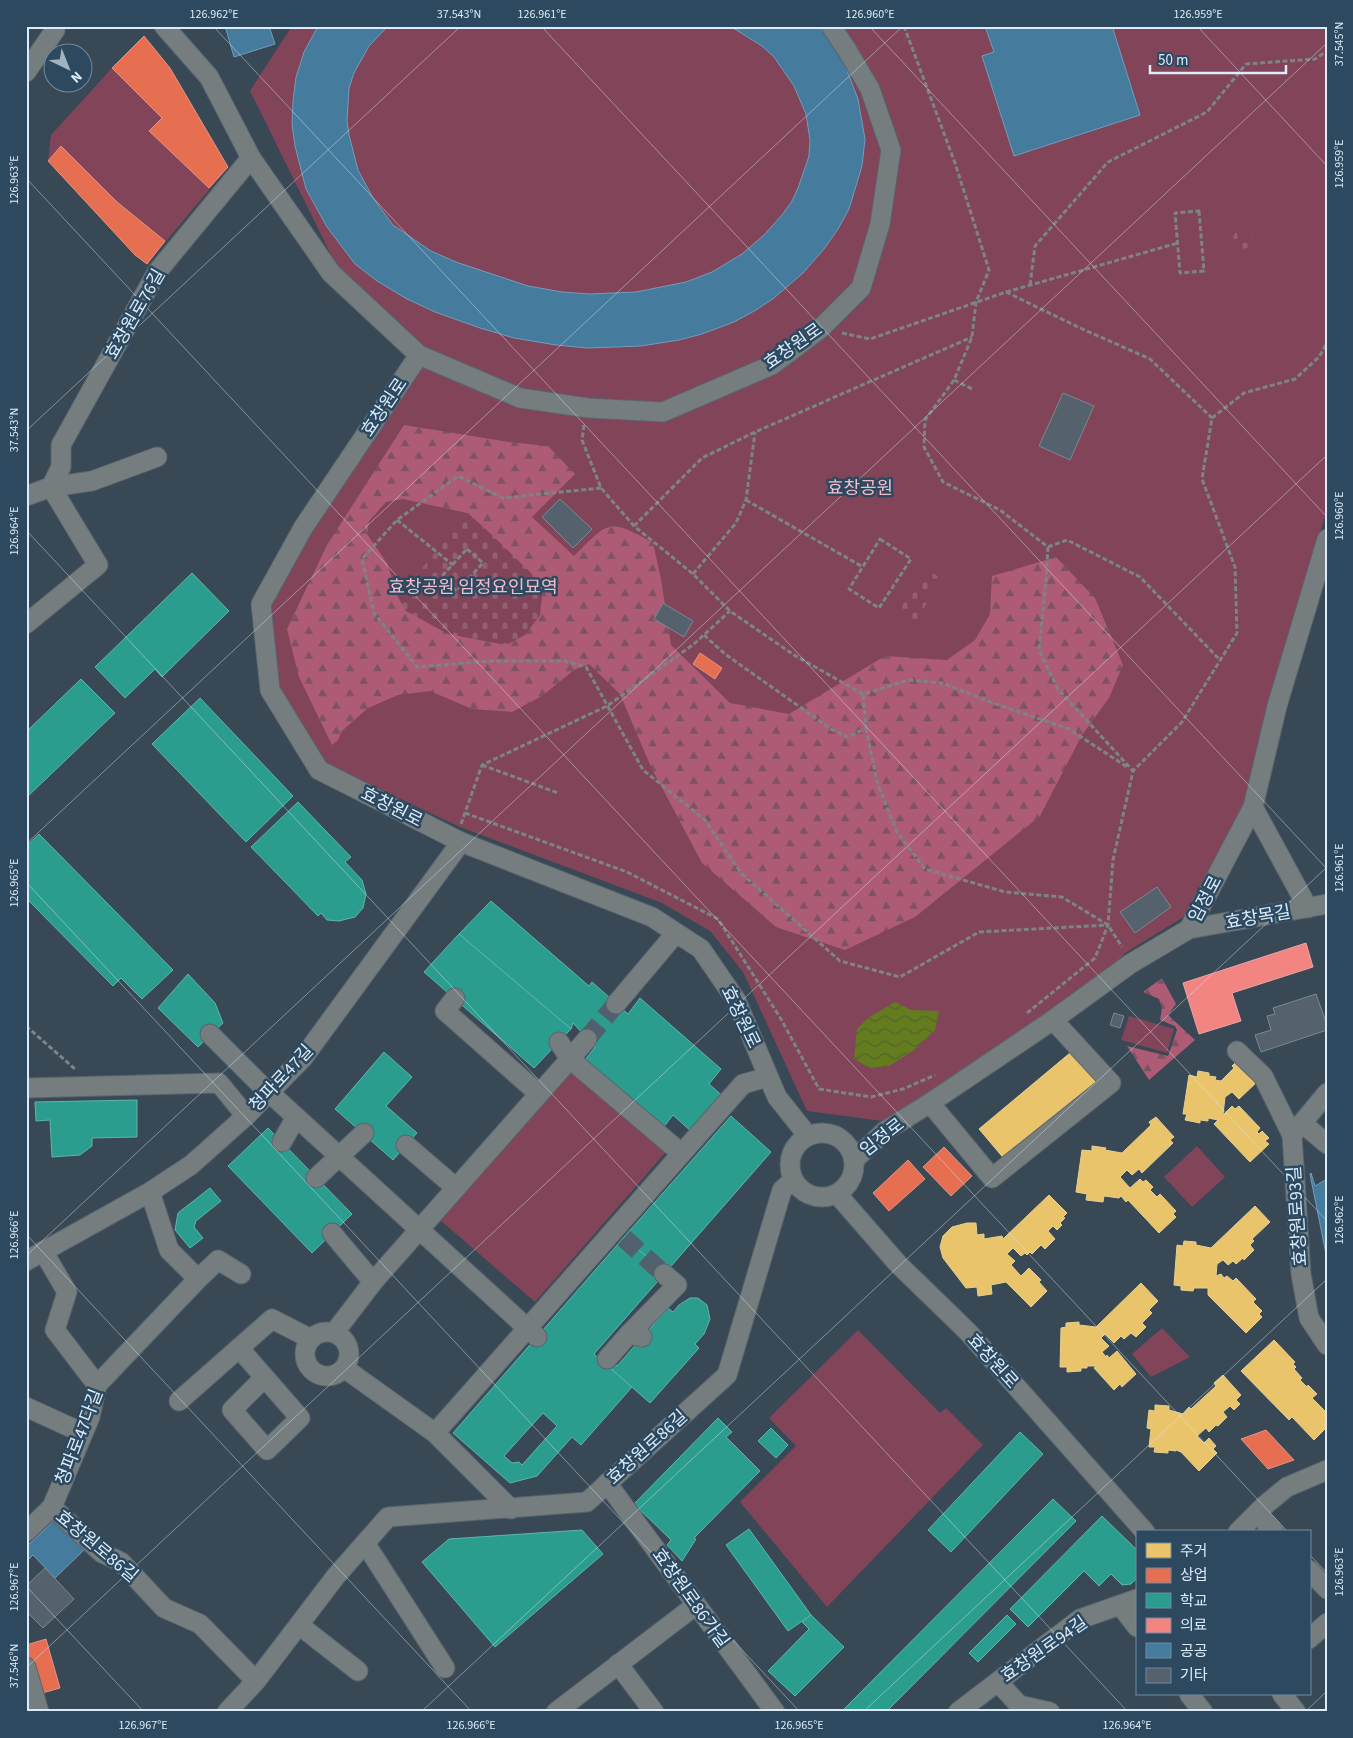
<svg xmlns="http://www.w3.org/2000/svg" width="1353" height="1738" font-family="'Source Sans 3','Noto Sans KR',sans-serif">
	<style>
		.green { fill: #824458 }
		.forest { fill: url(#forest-firs); fill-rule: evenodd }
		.cemetery { fill: url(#cemetery-stones) }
		.water { fill: url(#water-waves) }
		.homes { fill: #e9c46a; stroke: #e5d095 }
		.shops { fill: #e76f51; stroke: #e39484 }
		.schools { fill: #2a9d8f; stroke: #5fb5af; fill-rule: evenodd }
		.health { fill: #f28482; stroke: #eba3a6 }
		.public { fill: #457b9d; stroke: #729db9 }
		.building { fill: #55616c; stroke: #7b8893 }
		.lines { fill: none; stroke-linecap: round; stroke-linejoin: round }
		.minor-tunnel { stroke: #50616d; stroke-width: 19; stroke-dasharray: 19 9; stroke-linecap: butt }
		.minor-casing { stroke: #58656f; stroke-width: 21 }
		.path { stroke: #7c8488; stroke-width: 3; stroke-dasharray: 5 2.5; stroke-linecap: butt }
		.minor { stroke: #757d7e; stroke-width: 19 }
		.ticks { fill: none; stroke: #dbecfa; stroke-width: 1; stroke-opacity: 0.45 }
		.labels { text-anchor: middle; stroke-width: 5; stroke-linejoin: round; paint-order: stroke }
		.street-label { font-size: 18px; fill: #dbecfa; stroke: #2c4960 }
		.park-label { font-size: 18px; fill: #f2bcc9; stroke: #2c4960 }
		.neatline { fill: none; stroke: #dbecfa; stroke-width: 2 }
		.ticks-label { font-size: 12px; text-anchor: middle; fill: #dbecfa }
	</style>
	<defs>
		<pattern id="forest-firs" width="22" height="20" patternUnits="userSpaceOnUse" patternTransform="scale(1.25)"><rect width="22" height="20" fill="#ae5b76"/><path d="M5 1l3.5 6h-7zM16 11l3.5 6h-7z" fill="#7d5263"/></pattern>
		<pattern id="cemetery-stones" width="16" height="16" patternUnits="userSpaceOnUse" patternTransform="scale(1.25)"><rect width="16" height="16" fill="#824458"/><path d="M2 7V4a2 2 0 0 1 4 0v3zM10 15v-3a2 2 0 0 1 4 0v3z" fill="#935f71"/></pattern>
		<pattern id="water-waves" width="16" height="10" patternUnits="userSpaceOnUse" patternTransform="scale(1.25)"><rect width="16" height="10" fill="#637c1e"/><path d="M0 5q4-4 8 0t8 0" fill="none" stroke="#546432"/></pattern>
	</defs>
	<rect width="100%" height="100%" fill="#384854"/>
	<g class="green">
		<polygon points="292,26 1327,26 1327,510 1267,705 1246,803 1190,913 1125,953 1097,986 964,1074 883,1121 807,1111 743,972 710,931 662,903 460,827 324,763 277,686 270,606 308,531 427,351 337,267 250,91"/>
		<polygon points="144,36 170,68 228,167 147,264 135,255 48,161 51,135 112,68"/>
		<polygon points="1129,1016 1174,1029 1167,1053 1121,1040"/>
		<polygon points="572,1070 666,1152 535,1302 440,1220"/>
		<polygon points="1197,1146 1225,1177 1192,1207 1164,1177"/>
		<polygon points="1162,1328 1190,1357 1151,1377 1132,1354"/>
		<polygon points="858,1330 940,1413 946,1408 983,1445 827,1607 740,1502 796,1446 769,1418"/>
	</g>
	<g class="forest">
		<path d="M404 425 509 442 548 446 575 474 532 517 574 556C609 521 609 518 653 543L661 579 671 645 730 703 789 714 885 656 947 660 975 640 990 614 992 576 1056 557 1095 598 1123 665 1109 698 1082 735 1040 816 915 917 845 950 776 927 702 863 651 767 620 694 589 664 574 670 542 696 512 712 472 709 430 691 398 695 368 708 342 731 338 740 332 745 299 677 287 629 327 545ZM403 499 467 513 493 536 398 597 387 563 367 534 369 521 386 502Z"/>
		<polygon points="1162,978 1176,1004 1168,1015 1195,1040 1149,1080 1127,1046 1168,1056 1177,1030 1175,1026 1160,1020 1162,1008 1159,999 1143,992"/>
	</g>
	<g class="cemetery">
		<circle cx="1243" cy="239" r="10"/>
		<polygon points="468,513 493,536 532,574 542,596 540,615 525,635 506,645 448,634 406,611 398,597"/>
		<polygon points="925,568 942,579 914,624 897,613"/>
	</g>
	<polygon class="water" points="895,1002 911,1010 939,1011 935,1030 914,1050 889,1066 870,1068 854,1059 857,1029 868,1018"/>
	<g class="homes">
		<polygon points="1076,1048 1103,1079 1006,1161 979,1129"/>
		<polygon points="1238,1060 1258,1081 1239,1099 1232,1092 1225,1097 1223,1115 1232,1106 1235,1109 1239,1106 1260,1128 1257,1132 1259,1134 1262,1131 1269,1138 1265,1141 1269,1144 1250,1162 1214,1124 1218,1120 1208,1118 1208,1121 1200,1120 1200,1123 1185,1120 1187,1114 1183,1114 1189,1075 1197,1077 1198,1071 1209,1073 1209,1076 1216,1077 1215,1080 1221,1081 1234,1068 1232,1066"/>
		<polygon points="1156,1117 1174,1137 1170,1140 1173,1143 1142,1173 1139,1169 1132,1175 1127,1170 1120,1177 1130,1188 1140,1179 1143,1182 1146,1180 1153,1187 1150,1190 1157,1197 1160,1194 1176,1211 1173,1214 1176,1217 1159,1233 1128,1200 1126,1202 1121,1196 1119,1198 1104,1196 1103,1202 1086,1200 1087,1194 1076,1192 1082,1150 1092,1151 1092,1146 1106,1148 1105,1150 1122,1153 1151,1125 1149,1122"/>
		<polygon points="1049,1195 1067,1213 1063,1217 1065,1218 1060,1223 1062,1225 1057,1230 1053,1226 1048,1231 1055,1239 1045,1249 1041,1245 1032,1254 1030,1252 1027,1255 1025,1253 1021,1256 1013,1248 1007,1254 1015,1261 1011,1265 1021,1276 1029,1268 1041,1280 1039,1282 1047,1291 1031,1307 1006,1282 991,1285 992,1294 978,1296 977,1287 966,1288 943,1258 940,1247 943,1236 952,1227 967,1223 976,1223 977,1235 984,1234 984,1239 1002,1236 1003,1239"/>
		<polygon points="1255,1206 1270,1222 1252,1239 1254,1241 1250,1245 1254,1250 1244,1260 1243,1258 1236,1264 1233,1261 1228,1265 1223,1260 1217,1264 1216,1276 1221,1274 1224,1278 1227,1276 1233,1281 1236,1278 1256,1299 1253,1302 1262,1311 1259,1314 1262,1317 1246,1333 1208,1295 1208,1288 1194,1288 1193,1291 1181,1290 1181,1286 1174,1285 1177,1245 1183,1246 1184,1241 1196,1242 1196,1245 1211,1248"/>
		<polygon points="1141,1283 1158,1301 1149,1310 1152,1313 1142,1323 1146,1327 1136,1337 1131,1333 1124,1339 1121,1336 1114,1343 1105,1334 1101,1338 1109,1346 1102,1352 1106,1357 1107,1355 1109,1358 1117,1351 1136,1374 1122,1387 1120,1384 1114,1390 1094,1368 1096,1366 1087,1366 1087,1368 1081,1368 1081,1371 1067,1372 1067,1367 1060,1367 1061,1328 1066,1327 1066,1323 1079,1322 1079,1325 1096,1327"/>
		<polygon points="1274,1340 1295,1362 1293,1364 1296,1367 1294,1369 1302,1378 1300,1380 1307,1387 1308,1385 1317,1394 1312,1398 1327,1413 1327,1427 1314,1440 1292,1417 1289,1420 1241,1371"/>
		<polygon points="1223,1375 1241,1395 1236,1400 1240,1404 1234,1410 1230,1406 1223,1412 1227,1417 1218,1426 1216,1425 1209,1432 1206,1428 1197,1436 1204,1443 1209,1438 1216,1446 1213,1449 1217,1453 1199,1471 1181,1452 1176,1450 1176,1451 1168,1450 1168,1453 1154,1452 1155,1447 1149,1447 1151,1429 1147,1428 1149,1410 1155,1411 1155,1405 1169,1406 1169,1410 1183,1414 1189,1407 1191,1409 1216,1386 1214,1383"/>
	</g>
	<g class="shops">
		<polygon points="144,36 170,68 228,167 209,188 149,131 162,118 112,68"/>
		<polygon points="61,146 117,202 165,241 147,264 135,255 48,161"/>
		<polygon points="700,653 722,668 715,679 693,664"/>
		<polygon points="944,1147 972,1176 951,1196 923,1167"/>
		<polygon points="908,1160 925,1179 889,1211 873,1193"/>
		<polygon points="1266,1430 1294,1460 1268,1469 1241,1439"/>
		<polygon points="46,1639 60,1688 39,1694 26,1645"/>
	</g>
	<g class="schools">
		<polygon points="192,573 229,611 162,677 155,669 125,698 95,667"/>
		<polygon points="81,679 115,713 26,798 26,732"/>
		<polygon points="200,698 293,796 246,842 152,744"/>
		<polygon points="298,802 351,857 345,862 362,880 366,894 363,908 355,917 339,921 327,920 321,913 318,916 251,847"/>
		<polygon points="39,834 173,970 142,999 121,978 113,986 26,898 26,846"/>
		<polygon points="491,901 589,986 592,982 628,1014 640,998 721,1069 709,1084 725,1098 693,1133 673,1115 662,1129 585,1060 595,1047 573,1023 571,1029 459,934"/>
		<polygon points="459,934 571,1029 534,1068 424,972"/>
		<polygon points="188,974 215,1003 223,1023 198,1047 158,1008"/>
		<polygon points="384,1052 412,1077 386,1106 417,1133 393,1160 335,1109"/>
		<polygon points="137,1100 137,1137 92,1138 92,1146 80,1155 52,1157 50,1120 36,1121 35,1102"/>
		<polygon points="731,1116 771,1152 665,1273 624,1237"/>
		<polygon points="268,1128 352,1214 312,1253 228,1166"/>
		<polygon points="210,1188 221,1201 196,1221 194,1227 203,1238 190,1248 175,1230 178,1213"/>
		<path d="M624 1237 665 1273 594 1354 632 1387 581 1445 572 1437 537 1476 510 1483 453 1433ZM543 1413 557 1426 522 1465 519 1462 512 1463 504 1456Z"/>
		<polygon points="690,1298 698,1298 707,1305 710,1319 704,1334 695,1344 699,1348 650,1403 609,1367 614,1362 617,1366 668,1308 673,1312 679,1305"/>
		<polygon points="718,1418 732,1432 726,1437 760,1471 694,1538 696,1539 682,1561 667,1545 671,1540 634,1504"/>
		<polygon points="771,1428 788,1445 776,1458 758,1441"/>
		<polygon points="1020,1432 1043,1454 951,1552 928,1530"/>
		<polygon points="1053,1499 1076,1521 886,1712 841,1712"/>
		<polygon points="1102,1516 1137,1550 1137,1578 1131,1584 1122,1585 1111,1574 1099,1586 1084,1571 1028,1627 1010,1609"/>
		<polygon points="749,1529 811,1615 788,1631 726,1545"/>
		<polygon points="582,1530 603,1554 495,1647 422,1562 449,1539"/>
		<polygon points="811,1615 844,1647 795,1696 768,1671 809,1629 802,1622"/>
		<polygon points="1007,1615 1016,1624 978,1662 969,1653"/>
	</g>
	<polygon class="health" points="1306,943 1313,967 1232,993 1241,1021 1199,1034 1183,983"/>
	<g class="public">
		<polygon points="225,26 269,26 275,44 234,57"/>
		<polygon points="318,26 388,26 369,46 354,73 349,88 347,121 349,135 358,170 373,198 393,225 431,251 456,262 528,286 562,292 589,294 636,292 686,282 712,272 742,254 764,235 782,215 792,201 798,188 809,156 810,140 806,114 794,86 774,57 762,46 730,26 818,26 828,37 843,60 858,99 865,139 862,166 849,209 838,229 824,249 803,273 774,298 756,310 734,322 702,334 679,340 641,346 588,348 556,345 514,338 480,328 435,312 407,299 377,281 355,264 327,227 306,189 295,146 292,124 293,101 296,77 304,52"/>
		<polygon points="985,26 1112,26 1140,115 1014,156 982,56 994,52"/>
		<polygon points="1311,1173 1315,1186 1327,1179 1327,1259 1310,1174"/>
		<polygon points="57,1518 86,1548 55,1578 33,1555 26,1562 26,1547"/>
	</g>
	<g class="building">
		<polygon points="1063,393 1094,406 1070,460 1039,446"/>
		<polygon points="560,499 592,529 573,548 542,517"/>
		<polygon points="663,603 693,621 684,637 654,619"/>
		<polygon points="1157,887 1171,907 1135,933 1120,912"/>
		<polygon points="1316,994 1327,1025 1327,1030 1261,1052 1255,1035 1271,1030 1267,1016 1275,1014 1273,1008"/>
		<polygon points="1114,1013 1124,1016 1120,1028 1110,1025"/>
		<polygon points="45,1568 74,1599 43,1628 26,1611 26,1586"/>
	</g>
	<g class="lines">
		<g class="minor-tunnel">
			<polyline points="587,1039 616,1004"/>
			<polyline points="624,1238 664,1274"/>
		</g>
		<g class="minor-casing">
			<g id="minor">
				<polyline points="164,26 209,77 251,158 331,273 419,355 303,528 261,604 270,690 319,770 461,842 652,917 701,949 736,1000 777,1097 808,1136"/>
				<polyline points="26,72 55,30 53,26"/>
				<polyline points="419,355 520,398 588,408 663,412 772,365 820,329 861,288 880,224 891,150 870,89 847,50 831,26"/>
				<polyline points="26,496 51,487 61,467 61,445 157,272 251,158"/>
				<polyline points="26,624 98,565 51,487 92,481 157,457"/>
				<polyline points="1253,807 1308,908"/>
				<polyline points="1189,929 1327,904"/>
				<polyline points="455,998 445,1011 539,1094"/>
				<polyline points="616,1004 676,933"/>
				<polyline points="210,1034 265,1089"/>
				<polyline points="559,1042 570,1059 587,1039"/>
				<polyline points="1237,1051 1263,1076 1292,1135"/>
				<polyline points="26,1088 219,1083 246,1116"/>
				<polyline points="1327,1093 1292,1135 1301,1274 1309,1318 1327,1345"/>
				<polyline points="272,1095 537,1337"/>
				<polyline points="930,1103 992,1178 1111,1083 1053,1020"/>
				<polyline points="1302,1123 1327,1144"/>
				<circle cx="822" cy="1165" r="32"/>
				<polyline points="282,1142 296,1117"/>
				<polyline points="406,1145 456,1188"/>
				<polyline points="854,1160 885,1131 930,1103 1053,1020 1130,964 1189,929 1253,807 1277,706 1327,539"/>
				<polyline points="316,1178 364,1133"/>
				<polyline points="150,1192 169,1250 198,1279"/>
				<polyline points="837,1194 898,1264 968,1332 1145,1532"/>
				<polyline points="332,1233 373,1282"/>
				<polyline points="43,1251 67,1292 55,1330 97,1385"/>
				<polyline points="26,1261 150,1192 191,1165 246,1116 303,1058 461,842"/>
				<circle cx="327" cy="1354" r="22"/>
				<polyline points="334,1333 373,1282 570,1059 681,1153"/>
				<polyline points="642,1337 629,1334 677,1285 664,1274"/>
				<polyline points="239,1348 300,1418 267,1450 232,1410 264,1378"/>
				<polyline points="607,1359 629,1334"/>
				<polyline points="344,1368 435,1433 511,1509"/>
				<polyline points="179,1401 272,1319 311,1339"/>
				<polyline points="26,1407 83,1433"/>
				<polyline points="435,1433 743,1084 768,1077"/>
				<polyline points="607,1483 775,1712"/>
				<polyline points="52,1507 102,1553 121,1562 164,1608 200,1624 256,1681"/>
				<polyline points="1257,1513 1274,1532"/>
				<polyline points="26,1532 52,1507 90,1417 97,1385 198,1279 218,1260 241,1274"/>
				<polyline points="1238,1532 1265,1505 1287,1487 1327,1470"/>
				<polyline points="365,1543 445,1668"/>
				<polyline points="1309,1570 1327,1589"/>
				<polyline points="1120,1605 1137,1627"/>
				<polyline points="299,1625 358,1671"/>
				<polyline points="1309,1639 1327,1623"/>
				<polyline points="618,1664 654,1712"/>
				<polyline points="26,1667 39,1712"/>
				<polyline points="998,1682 1019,1705 1050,1712"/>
				<polyline points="1189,1694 1203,1712"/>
				<polyline points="1282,1694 1296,1712"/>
				<polyline points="227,1712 256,1681 336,1576 388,1517 587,1502 727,1375 782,1190 793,1180"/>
				<polyline points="556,1712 696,1605"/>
				<polyline points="958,1712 1080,1619 1137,1599"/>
			</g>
		</g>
		<g class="path">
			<polyline points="904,26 955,163 989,270 976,302 972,337 954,380 925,420 924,447 943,482 1000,510 1048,547 1046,580 1039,650 1058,689 1133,771"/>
			<polygon points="1199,211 1204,271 1180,273 1175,213"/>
			<polyline points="1030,285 1035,246 1108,162 1207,112 1246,64 1315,59 1327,51"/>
			<polyline points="1006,292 1178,243"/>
			<polyline points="842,333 870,339 1006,292 1078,327 1150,359 1212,418"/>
			<polyline points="954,380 972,389"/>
			<polyline points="584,425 582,440 601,488 634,526 693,574 730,611 794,655 863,694 909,680 942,683 993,703 1069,729 1127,767"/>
			<polyline points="601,488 503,498 458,476 397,520 362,559 374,613 417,667 493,661 565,661 586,667 643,770 705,820 741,873 840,961 900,977 979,932 1108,925"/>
			<polyline points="746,500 863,567"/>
			<polyline points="397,520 453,565"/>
			<polyline points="634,526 702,458 755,432 972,337"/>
			<polygon points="880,539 911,559 879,608 849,589"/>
			<polyline points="1048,547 1067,540 1140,577 1220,660"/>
			<polygon points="467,549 483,563 457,591 441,577"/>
			<polyline points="693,574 736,523 746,500 755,432"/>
			<polyline points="704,635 725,654 831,729 848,737 866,728 863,694"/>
			<polyline points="866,728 877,782 897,832 925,869 1005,892 1062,897 1108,925 1122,947"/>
			<polyline points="482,765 558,793"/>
			<polyline points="465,813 627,872 718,919 781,1019 819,1089 871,1097 903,1089 935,1075"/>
			<polyline points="461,824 482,765 607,706 694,644 730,611"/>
			<polyline points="1027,1013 1095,958 1108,925 1113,860 1133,771 1182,722 1237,633 1235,567 1202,479 1212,418 1244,393 1295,379 1319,357 1327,343"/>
			<polyline points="26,1026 75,1069"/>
		</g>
		<use href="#minor" class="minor"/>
	</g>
	<path class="ticks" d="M213 26 1327 1221M541 26 1327 869M869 26 1327 517M1197 26 1327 166M26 178 1288 1532M26 431 461 26M26 530 1128 1712M26 844 903 26M26 882 800 1712M26 1234 472 1712M26 1256 1327 43M1309 1554 1327 1573M26 1586 144 1712M26 1668 1327 455M421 1712 1327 867M863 1712 1327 1279M1305 1712 1327 1691"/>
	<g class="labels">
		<g class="street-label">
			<text transform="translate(135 314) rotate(-60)" y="6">효창원로76길</text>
			<text transform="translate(793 346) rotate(-35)" y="6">효창원로</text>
			<text transform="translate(384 407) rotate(-56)" y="6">효창원로</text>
			<text transform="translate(392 807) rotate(27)" y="6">효창원로</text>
			<text transform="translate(1205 899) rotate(-62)" y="6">임정로</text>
			<text transform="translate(1258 917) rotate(-10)" y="6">효창목길</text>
			<text transform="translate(741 1017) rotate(64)" y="6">효창원로</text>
			<text transform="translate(281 1078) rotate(-47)" y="6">청파로47길</text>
			<text transform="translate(882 1137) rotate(-38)" y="6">임정로</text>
			<text transform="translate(1297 1216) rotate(-94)" y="6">효창원로93길</text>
			<text transform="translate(993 1361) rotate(48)" y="6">효창원로</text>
			<text transform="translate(79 1437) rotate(-69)" y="6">청파로47다길</text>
			<text transform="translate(647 1447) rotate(-42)" y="6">효창원로86길</text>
			<text transform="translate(97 1546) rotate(40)" y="6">효창원로86길</text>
			<text transform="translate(691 1598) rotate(54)" y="6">효창원로86가길</text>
			<text transform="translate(1044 1649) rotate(-35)" y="6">효창원로94길</text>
		</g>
		<g class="park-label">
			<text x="860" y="494">효창공원</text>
			<text x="473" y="593">효창공원 임정요인묘역</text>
		</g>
	</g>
	<rect width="1353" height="1738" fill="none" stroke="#2c4960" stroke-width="55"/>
	<rect x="1136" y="1530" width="175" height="165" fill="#2c4960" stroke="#728a9e"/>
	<rect x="1146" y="1543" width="25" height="15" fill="#e9c46a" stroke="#728a9e"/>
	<text x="1180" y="1556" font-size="15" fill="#dbecfa">주거</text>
	<rect x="1146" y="1568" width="25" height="15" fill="#e76f51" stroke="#728a9e"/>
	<text x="1180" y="1580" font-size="15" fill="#dbecfa">상업</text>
	<rect x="1146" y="1593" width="25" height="15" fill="#2a9d8f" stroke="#728a9e"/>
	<text x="1180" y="1606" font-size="15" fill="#dbecfa">학교</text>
	<rect x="1146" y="1618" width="25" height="15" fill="#f28482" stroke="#728a9e"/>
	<text x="1180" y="1630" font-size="15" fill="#dbecfa">의료</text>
	<rect x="1146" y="1643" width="25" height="15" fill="#457b9d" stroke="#728a9e"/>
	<text x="1180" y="1656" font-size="15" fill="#dbecfa">공공</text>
	<rect x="1146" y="1668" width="25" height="15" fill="#55616c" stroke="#728a9e"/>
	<text x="1180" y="1680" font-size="15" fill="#dbecfa">기타</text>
	<g transform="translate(68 68) rotate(137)"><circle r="24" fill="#2c4960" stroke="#728a9e"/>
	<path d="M0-4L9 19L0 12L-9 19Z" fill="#a2b3c0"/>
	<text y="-8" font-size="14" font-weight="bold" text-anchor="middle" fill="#dbecfa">N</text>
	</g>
	<path d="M1150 65v8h136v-8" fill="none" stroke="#dbecfa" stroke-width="2.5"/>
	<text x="1158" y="65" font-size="15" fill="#dbecfa" stroke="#2c4960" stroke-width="4" paint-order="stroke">50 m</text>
	<rect x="28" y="28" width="1298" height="1682" class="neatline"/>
	<g class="ticks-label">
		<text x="214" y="18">126.962°E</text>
		<text x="459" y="18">37.543°N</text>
		<text x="542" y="18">126.961°E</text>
		<text x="870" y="18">126.960°E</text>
		<text x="1198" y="18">126.959°E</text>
		<text transform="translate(1339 44) rotate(-90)" y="4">37.545°N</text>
		<text transform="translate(1339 164) rotate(-90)" y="4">126.959°E</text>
		<text transform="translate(14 180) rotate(-90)" y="4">126.963°E</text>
		<text transform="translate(14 430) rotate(-90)" y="4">37.543°N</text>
		<text transform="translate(1339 516) rotate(-90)" y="4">126.960°E</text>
		<text transform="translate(14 531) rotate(-90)" y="4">126.964°E</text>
		<text transform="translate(1339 868) rotate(-90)" y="4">126.961°E</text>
		<text transform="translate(14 883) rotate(-90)" y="4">126.965°E</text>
		<text transform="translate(1339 1220) rotate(-90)" y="4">126.962°E</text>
		<text transform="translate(14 1235) rotate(-90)" y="4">126.966°E</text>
		<text transform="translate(1339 1572) rotate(-90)" y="4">126.963°E</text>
		<text transform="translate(14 1587) rotate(-90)" y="4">126.967°E</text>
		<text transform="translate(14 1666) rotate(-90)" y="4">37.546°N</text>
		<text x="143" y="1729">126.967°E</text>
		<text x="471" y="1729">126.966°E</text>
		<text x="799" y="1729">126.965°E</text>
		<text x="1127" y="1729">126.964°E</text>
	</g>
</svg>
